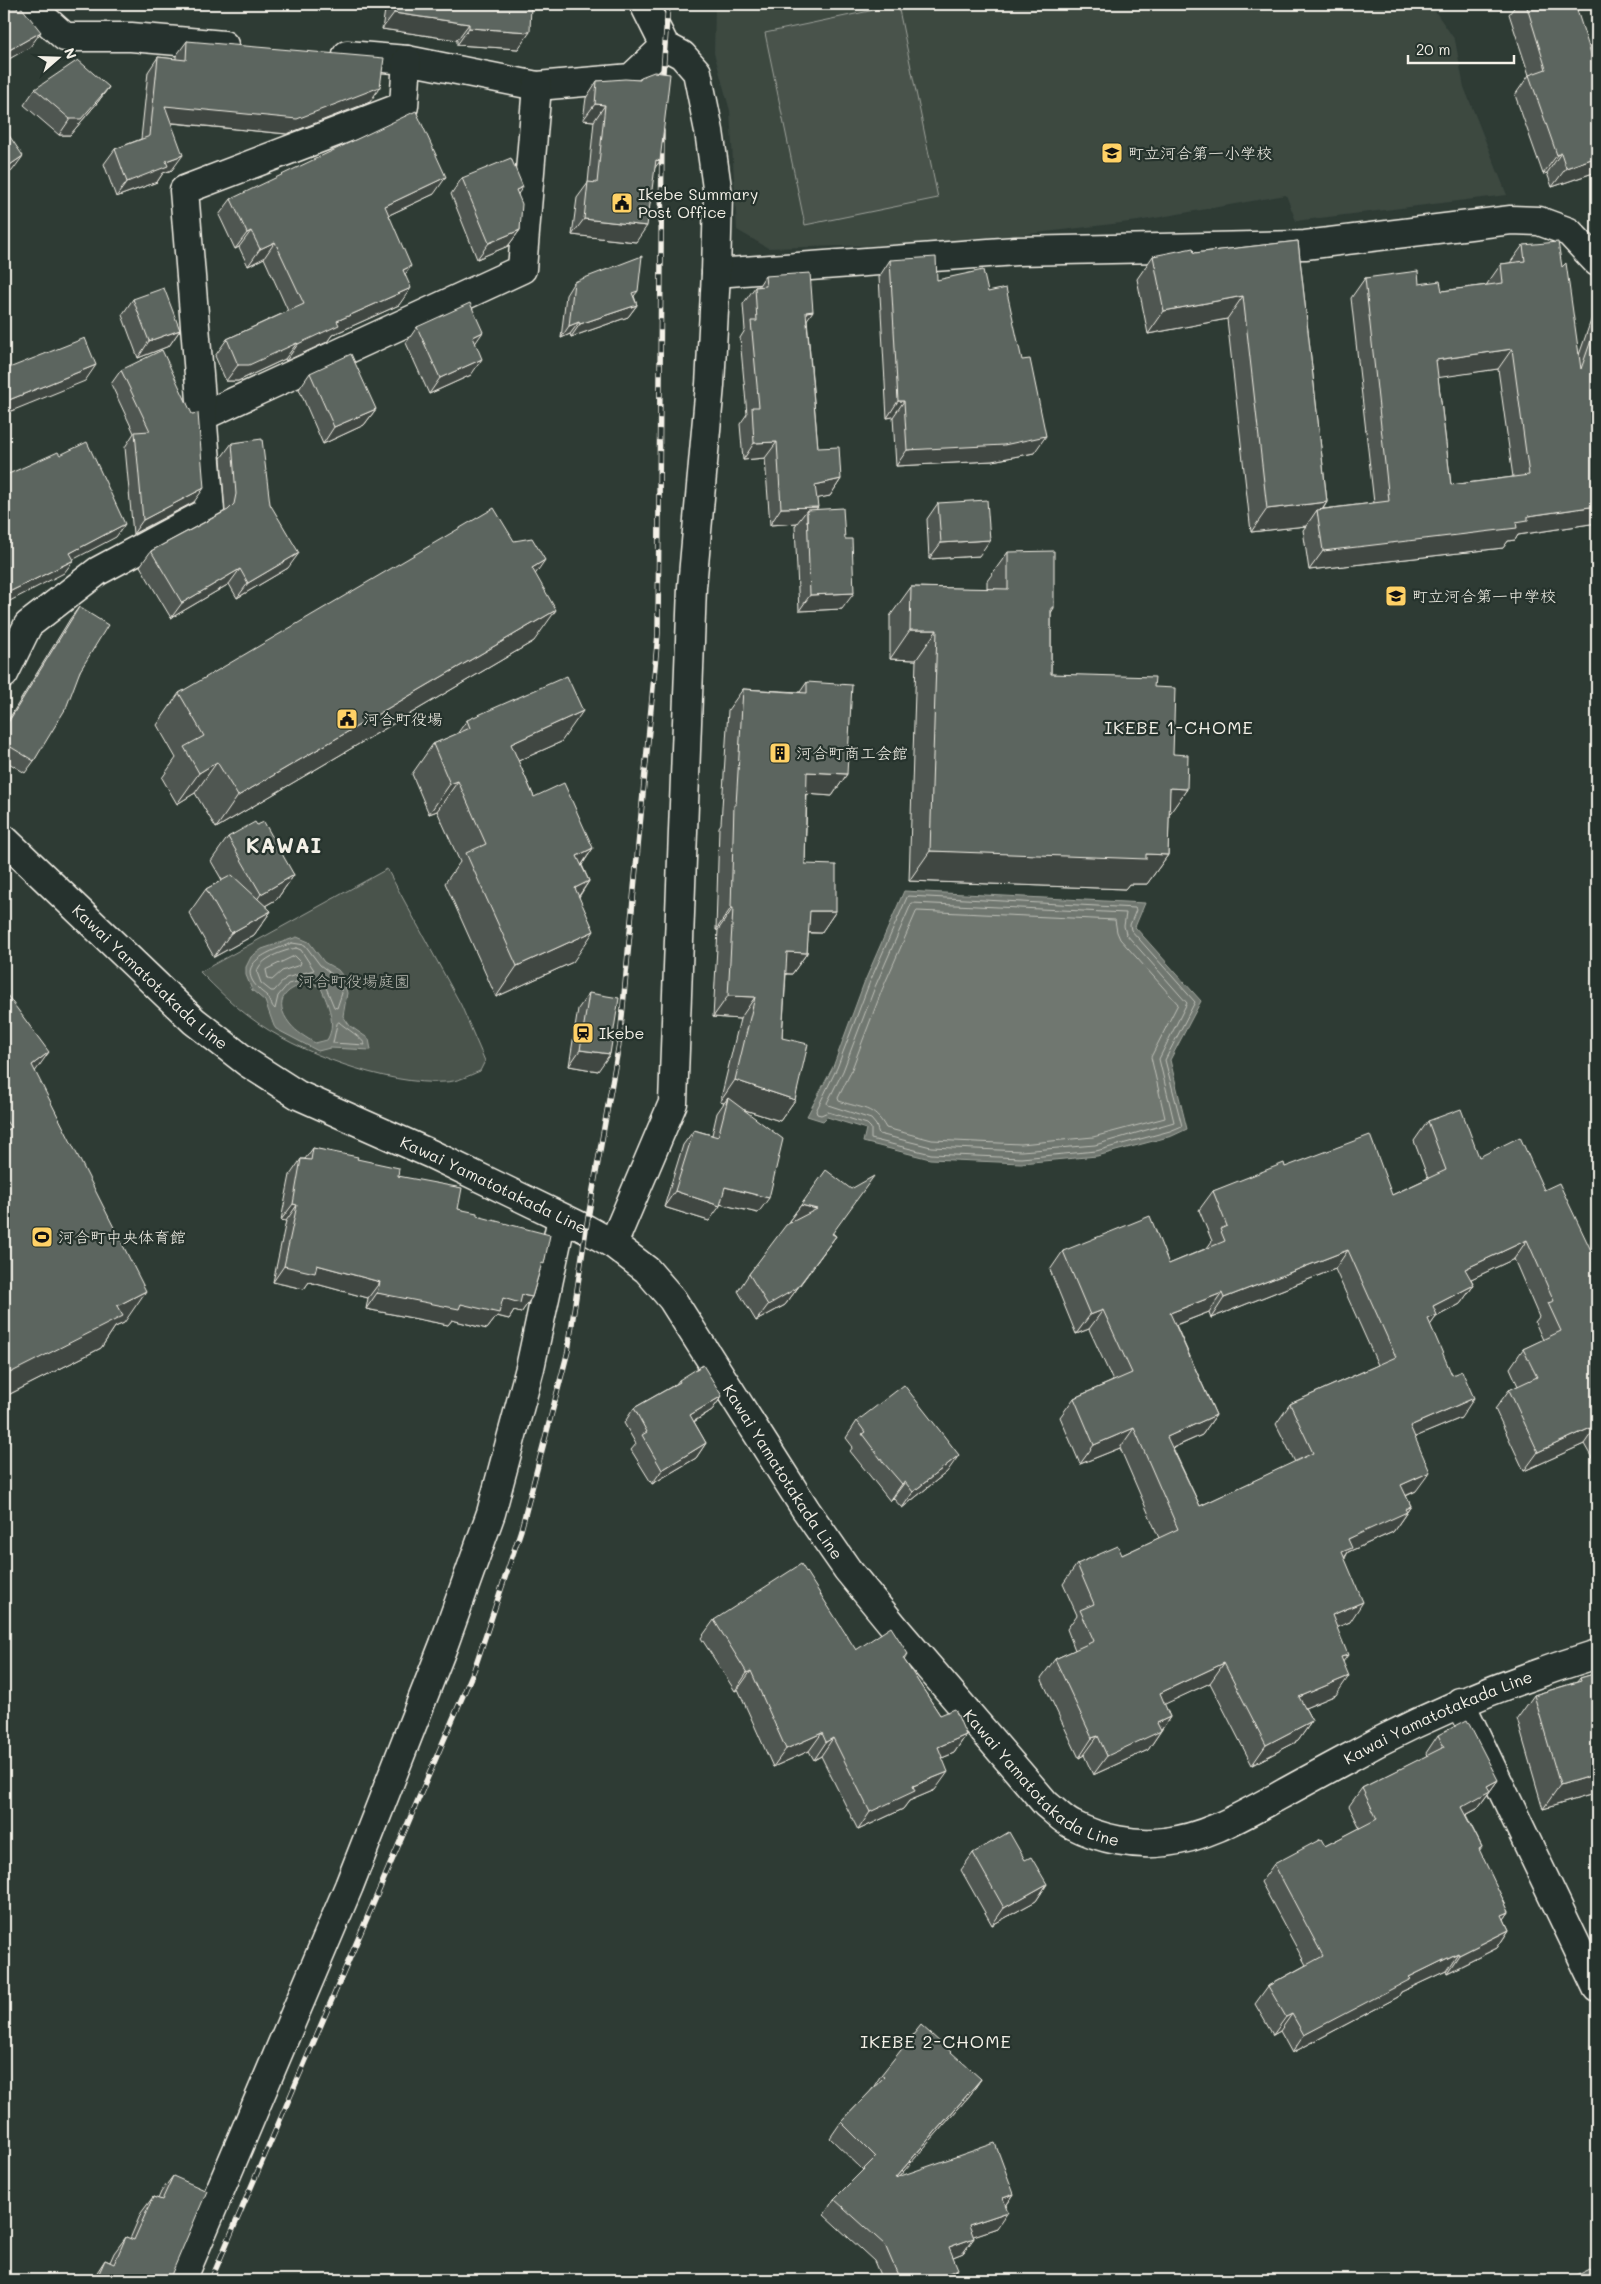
<svg xmlns="http://www.w3.org/2000/svg" width="1601" height="2284" font-family="Mali,'Klee One',sans-serif">
	<style>
		.built { fill: #3c4841 }
		.green { fill: #48524c; stroke: #9ea29a }
		.water { fill: #6f7770; stroke: #a4a8a0; fill-rule: evenodd }
		.lines { fill: none; stroke-linecap: round; stroke-linejoin: round }
		.shore { stroke: #bfc0b8; stroke-width: 1 }
		.minor-casing { stroke: #f4f1e8; stroke-width: 31 }
		.secondary-casing { stroke: #f4f1e8; stroke-width: 31 }
		.minor { stroke: #26332d; stroke-width: 28 }
		.secondary { stroke: #26332d; stroke-width: 28 }
		.rail-casing { stroke: #f4f1e8; stroke-width: 5.5 }
		.rail { stroke: #26332d; stroke-width: 4; stroke-dasharray: 11; stroke-linecap: butt }
		.wall { fill: #4f5751; stroke: #f4f1e8; fill-rule: evenodd }
		.shaded-wall { fill: #404742; stroke: #f4f1e8 }
		.building { fill: #5c655e; stroke: #f4f1e8; fill-rule: evenodd }
		.labels { text-anchor: middle; stroke-width: 4.5; stroke-linejoin: round; paint-order: stroke }
		.poi-label { font-size: 16px; fill: #f4f1e8; stroke: #26332d; text-anchor: start }
		.street-label { font-size: 16px; fill: #f4f1e8; stroke: #26332d }
		.park-label { font-size: 16px; fill: #b8b9b1; stroke: #26332d }
		.neighbourhood-label { font-size: 18px; letter-spacing: 1px; fill: #f4f1e8; stroke: #26332d }
		.district-label { font-size: 21px; font-weight: bold; letter-spacing: 1px; fill: #f4f1e8; stroke: #26332d }
	</style>
	<rect width="100%" height="100%" fill="#2e3b34"/>
	<filter id="ink" filterUnits="userSpaceOnUse"><feTurbulence type="fractalNoise" baseFrequency=".02" numOctaves="2"/><feDisplacementMap in="SourceGraphic" scale="10" xChannelSelector="R" yChannelSelector="G"/><feConvolveMatrix kernelMatrix="1 2 1 2 8 2 1 2 1" color-interpolation-filters="sRGB"/></filter>
	<g filter="url(#ink)">
		<polygon class="built" points="715,4 1430,4 1455,40 1464,87 1507,195 1296,221 1286,195 1138,221 954,243 768,248 737,230 730,111 714,53"/>
		<g class="green">
			<polygon points="898,5 938,198 805,225 765,33"/>
			<path d="M387 869 461 1005 485 1061 480 1071C468 1076 457 1082 444 1082 388 1086 295 1052 251 1018 233 1005 216 988 200 972Z"/>
		</g>
		<g class="water">
			<polygon points="904,891 1145,903 1135,927 1201,1001 1170,1060 1187,1129 1172,1136 1097,1156 1021,1163 930,1159 863,1142 866,1129 827,1117 823,1121 807,1116 833,1067 864,983"/>
			<path d="M297 937 309 942 324 962 338 970 342 975 347 993 343 1016 350 1026 369 1039 371 1050 330 1048 318 1051 276 1029 274 1026 265 1001 252 990 246 975V967L251 957 262 949ZM312 983 321 988C328 1004 337 1024 327 1040L315 1043C307 1038 296 1032 290 1024 271 1000 287 986 312 983Z"/>
		</g>
		<g class="lines">
			<g class="shore">
				<polygon points="908,896 1135,908 1136,910 1130,925 1131,930 1195,1002 1165,1060 1182,1126 1170,1131 1096,1151 1021,1158 931,1154 871,1139 871,1128 867,1124 828,1112 821,1115 817,1114 816,1111 837,1068 869,984"/>
				<polygon points="912,903 1126,913 1124,926 1126,934 1187,1003 1159,1059 1174,1122 1095,1145 1021,1151 931,1147 879,1134 876,1125 871,1119 828,1105 827,1103 843,1071 875,987"/>
				<path d="M917 911 1115 920 1117 932 1120 939 1178 1004 1151 1057 1165 1118 1093 1137 1021 1144 932 1140 886 1128C874 1106 862 1109 839 1101L838 1098 850 1074 882 990Z"/>
				<path d="M292 943 305 945 320 965 337 978 342 993 337 1008 334 1007 325 985 313 978 288 984 278 996 275 1009C271 1006 271 1000 267 996 264 993 260 991 258 988 233 962 274 950 292 943Z"/>
				<path d="M296 948 301 950 314 970 286 978 274 991H271L261 983 257 972C260 958 283 951 296 948Z"/>
				<polygon points="295,956 301,962 300,965 282,971 272,980 268,979 266,970"/>
				<path d="M339 1022C345 1028 363 1038 365 1045L333 1043 337 1024Z"/>
			</g>
			<g class="minor-casing">
				<g id="minor">
					<polyline points="28,4 65,37 131,37 224,45"/>
					<polyline points="347,55 407,60 537,86 631,78 665,46"/>
					<polyline points="716,273 1016,251 1305,245 1511,220 1539,221 1569,232 1597,262"/>
					<polyline points="203,416 522,269 537,86"/>
					<polyline points="4,674 28,625 98,571 210,511 184,190 404,106 407,60"/>
					<polyline points="613,1244 673,1103 692,587 710,385 716,273 718,195 709,131 697,72 682,55 665,46 644,4"/>
					<polyline points="1460,1702 1597,1988"/>
					<polyline points="182,2280 349,1886 444,1644 491,1513 530,1368 562,1218"/>
				</g>
			</g>
			<g class="secondary-casing">
				<g id="secondary">
					<path id="s1" d="M4 839 194 1021 248 1063 298 1095 431 1154 586 1229 613 1244 647 1270 672 1299 806 1510 847 1569 897 1630 1046 1804C1055 1811 1064 1821 1073 1825 1100 1839 1135 1846 1165 1842 1205 1838 1242 1816 1277 1797 1311 1778 1345 1760 1380 1741 1450 1705 1522 1677 1597 1654"/>
				</g>
			</g>
			<use href="#minor" class="minor"/>
			<use href="#secondary" class="secondary"/>
			<g class="rail-casing">
				<g id="rail">
					<polyline points="662,86 668,4"/>
					<polyline points="211,2280 474,1670 521,1530 568,1351 586,1229 620,1038 658,634 662,131"/>
				</g>
			</g>
			<use href="#rail" class="rail"/>
		</g>
		<g class="wall">
			<polygon points="386,4 531,4 518,49 457,45 457,40 382,29"/>
			<polygon points="1517,4 1589,4 1587,7 1577,9 1596,172 1552,187 1547,173 1543,174 1515,95 1529,75 1509,14"/>
			<polygon points="187,41 370,102 287,134 171,123 172,170 163,173 157,182 116,197 104,164 115,149 141,139 148,72 158,57 176,59 176,56"/>
			<polygon points="641,77 660,161 655,167 636,242 572,235 577,198 588,183 594,121 583,120 586,98 597,81 639,80"/>
			<polygon points="109,87 97,103 70,135 59,135 24,105 35,89"/>
			<polygon points="462,178 518,194 520,230 508,246 477,259 451,194"/>
			<polygon points="434,194 389,215 405,275 399,305 332,335 327,342 286,361 285,359 238,381 226,381 215,356 227,339 288,311 264,258 248,266 239,247 235,249 219,215 231,199"/>
			<path d="M1298 241 1327 502 1323 509 1374 503 1351 298 1365 278 1419 284 1442 291 1487 285V284L1501 264 1510 263 1523 245 1562 267 1579 355 1597 303V523L1518 535 1515 540 1508 541 1503 548 1309 570 1303 530 1306 526 1251 532 1227 319 1148 334 1137 279 1153 256 1194 253ZM1498 369 1513 477 1451 485 1438 377Z"/>
			<polygon points="890,260 937,280 988,292 1034,453 992,461 896,466 893,417 887,418 879,277"/>
			<polygon points="765,276 807,319 818,448 841,479 830,496 817,498 816,509 842,609 799,611 795,526 797,523 770,525 765,458 743,460 740,424 747,414 740,338 745,330 743,304 755,287 758,287"/>
			<polygon points="574,282 638,291 634,296 637,305 628,317 571,337 570,334 561,338 566,295"/>
			<polygon points="133,299 180,330 169,346 138,358 122,315"/>
			<polygon points="417,327 475,343 471,375 429,394 406,343"/>
			<polygon points="121,370 194,502 133,534 125,447 134,433 111,384"/>
			<polygon points="310,373 376,409 364,425 323,444 299,389"/>
			<polygon points="232,443 270,504 288,568 237,598 229,584 171,618 140,566 151,551 225,511 221,458"/>
			<polygon points="938,503 979,556 929,559 927,519"/>
			<polygon points="514,541 535,574 534,641 216,828 195,793 177,804 162,778 176,758 157,725 179,693"/>
			<polygon points="1008,552 1054,608 1051,613 1051,674 1154,687 1173,754 1187,789 1169,814 1168,855 1147,884 1129,884 1125,889 909,881 916,660 890,659 890,616 911,587 987,589 987,581"/>
			<polygon points="79,607 80,671 34,761 25,773 4,760 4,727 70,619"/>
			<polygon points="807,682 847,774 832,796 807,794 805,864 836,911 821,933 808,933 807,953 792,974 786,974 782,1038 795,1100 780,1121 742,1109 758,1213 720,1204 709,1221 664,1207 683,1145 694,1130 712,1135 717,1113 724,1103 720,1102 740,1019 713,1017 718,930 716,930 719,827 721,824 728,710 743,689 800,692"/>
			<polygon points="467,720 561,742 518,761 534,797 593,848 582,865 589,881 579,897 573,962 496,997 445,883 460,862 437,811 429,814 412,774 433,744 457,734"/>
			<polygon points="257,825 294,875 277,899 265,906 271,911 254,935 214,957 189,913 206,889 222,880 211,861 228,837"/>
			<polygon points="4,991 35,1072 124,1323 115,1327 101,1348 4,1397"/>
			<polygon points="589,993 598,1071 569,1066 578,1009"/>
			<path d="M1428 1121 1479 1157 1544 1190 1597 1263V1467L1584 1444 1524 1471 1495 1409 1509 1390 1518 1386 1510 1368 1523 1349 1543 1340 1535 1322 1539 1317 1514 1259 1471 1279 1474 1285 1460 1304 1436 1317 1430 1325 1461 1418 1415 1437 1416 1491 1406 1496 1411 1506 1393 1532 1348 1552 1345 1558 1350 1622 1336 1627 1343 1661 1336 1695 1305 1708 1312 1721 1298 1741 1252 1765 1210 1683 1164 1704 1170 1717 1148 1750 1093 1775 1084 1755 1079 1758 1041 1678 1055 1659 1075 1650 1067 1629 1077 1615 1063 1584 1077 1564 1122 1555 1159 1538 1120 1448 1080 1464 1060 1417 1074 1398 1113 1381 1089 1329 1076 1334 1050 1270 1063 1251 1169 1264 1207 1248 1212 1241 1199 1210 1213 1191 1285 1167 1392 1195 1428 1178 1414 1141ZM1335 1269 1378 1365 1290 1404 1276 1424 1295 1462 1200 1506 1173 1448 1202 1435 1216 1415 1176 1325 1209 1312 1211 1318Z"/>
			<polygon points="313,1148 357,1159 398,1176 458,1209 477,1216 540,1270 532,1297 521,1313 514,1311 509,1319 497,1316 487,1329 452,1320 448,1325 366,1309 368,1298 309,1282 304,1289 273,1282 286,1221 281,1220 290,1175 301,1159 305,1159"/>
			<polygon points="801,1205 836,1236 785,1305 756,1321 738,1291 749,1274 792,1222 789,1221"/>
			<polygon points="679,1380 722,1396 712,1410 694,1422 706,1443 696,1458 652,1484 631,1450 636,1444 624,1423 634,1408 676,1384"/>
			<polygon points="857,1421 947,1472 902,1508 893,1498 890,1501 850,1451 853,1447 846,1438"/>
			<polygon points="714,1620 856,1650 908,1654 904,1660 940,1715 966,1735 954,1753 942,1758 935,1790 909,1801 903,1809 858,1830 821,1756 814,1760 809,1751 773,1767 738,1689 735,1691 701,1638"/>
			<polygon points="1597,1673 1597,1793 1543,1809 1517,1719 1534,1695 1577,1682 1580,1678"/>
			<polygon points="1438,1735 1498,1780 1477,1809 1466,1815 1482,1847 1479,1851 1509,1912 1504,1919 1509,1930 1497,1948 1447,1973 1446,1971 1401,1992 1398,1997 1292,2053 1280,2031 1273,2035 1255,2004 1268,1986 1306,1965 1261,1882 1274,1864 1325,1846 1360,1828 1349,1806 1362,1788 1427,1756 1426,1753"/>
			<polygon points="973,1853 1025,1860 1047,1884 1036,1901 992,1925 961,1870"/>
			<polygon points="881,2075 981,2079 970,2095 898,2177 1014,2194 1006,2206 997,2228 973,2236 974,2238 963,2253 953,2257 950,2280 882,2280 874,2261 824,2215 834,2199 863,2170 830,2138 841,2122 871,2091"/>
			<polygon points="173,2176 169,2280 92,2280 94,2277 105,2260 110,2262 114,2253 126,2237 130,2239 141,2213 153,2197 158,2199 161,2192"/>
		</g>
		<g class="shaded-wall">
			<polygon points="1570,4 1589,4 1587,7 1574,9"/>
			<polygon points="394,13 469,24 457,40 382,29"/>
			<polygon points="469,28 530,32 518,49 457,45"/>
			<polygon points="41,32 30,47 4,62 4,53"/>
			<polygon points="109,87 97,103 70,135 59,135 70,119"/>
			<polygon points="380,87 370,102 287,134 154,121 165,106"/>
			<polygon points="595,104 605,105 594,121 583,120"/>
			<polygon points="1561,153 1547,173 1543,174 1557,155"/>
			<polygon points="183,155 172,170 163,173 157,182 116,197 127,182 166,161"/>
			<polygon points="23,156 12,171 4,177 4,169"/>
			<polygon points="1597,157 1597,170 1596,172 1552,187 1566,168"/>
			<polygon points="656,160 660,161 648,177"/>
			<polygon points="446,177 434,194 374,222 385,206"/>
			<polygon points="523,187 511,204 516,190"/>
			<polygon points="584,219 647,226 636,242 572,235"/>
			<polygon points="520,230 508,246 477,259 489,243"/>
			<polygon points="251,231 239,247 235,249 247,233"/>
			<polygon points="275,242 264,258 248,266 260,249"/>
			<polygon points="411,266 400,282 403,270"/>
			<polygon points="411,288 399,305 332,335 327,342 286,361 298,344 337,321"/>
			<polygon points="1243,296 1227,319 1148,334 1164,311"/>
			<polygon points="637,305 628,317 571,337 580,324"/>
			<polygon points="813,311 802,327 806,312"/>
			<polygon points="579,322 570,334 561,338 569,326"/>
			<polygon points="180,330 169,346 138,358 149,341"/>
			<polygon points="483,332 472,348 473,337"/>
			<polygon points="297,343 285,359 238,381 226,381 238,365"/>
			<polygon points="1512,349 1498,369 1422,380 1436,360"/>
			<polygon points="482,359 471,375 429,394 440,378"/>
			<polygon points="96,365 85,381 4,414 4,402"/>
			<polygon points="898,401 904,401 893,417 887,418"/>
			<polygon points="376,409 364,425 323,444 334,427"/>
			<polygon points="1046,436 1034,453 992,461 896,466 907,450"/>
			<polygon points="777,442 765,458 743,460 754,443"/>
			<polygon points="841,479 830,496 804,501 815,485"/>
			<polygon points="204,488 194,502 133,534 143,520"/>
			<polygon points="1327,502 1318,516 1317,510 1306,526 1251,532 1267,509"/>
			<polygon points="1597,506 1597,523 1518,535 1515,540 1508,541 1503,548 1309,570 1323,551 1516,522 1528,516"/>
			<polygon points="818,507 807,522 807,510 797,523 770,525 781,508"/>
			<polygon points="125,524 116,537 61,566 70,553"/>
			<polygon points="990,540 979,556 929,559 941,543"/>
			<polygon points="299,553 288,568 237,598 248,583"/>
			<polygon points="74,560 64,573 4,604 4,596 5,594"/>
			<polygon points="545,560 523,592 532,568"/>
			<polygon points="240,569 229,584 171,618 182,603"/>
			<polygon points="854,593 842,609 799,611 810,595"/>
			<polygon points="556,610 534,641 216,828 238,796"/>
			<polygon points="910,630 937,630 916,660 890,659"/>
			<polygon points="583,711 561,742 489,774 511,744"/>
			<polygon points="217,762 195,793 177,804 199,773"/>
			<polygon points="807,772 847,774 832,796 792,793"/>
			<polygon points="458,781 437,811 429,814 450,784"/>
			<polygon points="1170,788 1187,789 1166,819"/>
			<polygon points="593,848 572,879 577,856"/>
			<polygon points="930,851 1146,854 1168,855 1147,884 1129,884 1125,889 909,881"/>
			<polygon points="294,875 277,899 244,918 261,894"/>
			<polygon points="589,881 568,912 575,888"/>
			<polygon points="731,908 733,908 718,930 716,930"/>
			<polygon points="271,911 254,935 214,957 231,933"/>
			<polygon points="810,911 836,911 821,933 794,932"/>
			<polygon points="594,931 573,962 496,997 517,966"/>
			<polygon points="787,952 807,953 792,974 772,973"/>
			<polygon points="728,996 755,997 740,1019 713,1017"/>
			<polygon points="580,1050 610,1054 598,1071 569,1066"/>
			<polygon points="49,1052 27,1083 32,1065"/>
			<polygon points="735,1080 795,1100 780,1121 726,1104 728,1098 724,1103 720,1102"/>
			<polygon points="725,1187 769,1198 758,1213 715,1203"/>
			<polygon points="675,1191 720,1206 709,1221 664,1207"/>
			<polygon points="293,1204 297,1205 286,1221 281,1220"/>
			<polygon points="801,1205 817,1209 806,1225 789,1221"/>
			<polygon points="836,1236 785,1305 756,1321 768,1305"/>
			<polygon points="1527,1240 1514,1259 1452,1288 1465,1269"/>
			<polygon points="1348,1250 1335,1269 1211,1318 1224,1298"/>
			<polygon points="317,1265 380,1282 368,1298 309,1282 304,1289 273,1282 284,1266"/>
			<polygon points="1474,1285 1460,1304 1436,1317 1424,1334 1414,1338 1433,1306"/>
			<polygon points="146,1291 124,1323 115,1327 101,1348 4,1397 4,1376 117,1306"/>
			<polygon points="377,1293 461,1304 503,1298 522,1295 532,1297 521,1313 514,1311 509,1319 497,1316 487,1329 452,1320 448,1325 366,1309"/>
			<polygon points="1222,1293 1209,1312 1157,1332 1170,1313"/>
			<polygon points="1103,1310 1089,1329 1076,1334 1090,1315"/>
			<polygon points="722,1396 712,1410 680,1430 690,1415"/>
			<polygon points="1474,1398 1461,1418 1396,1445 1410,1426"/>
			<polygon points="1216,1415 1202,1435 1154,1456 1167,1437"/>
			<polygon points="1597,1425 1584,1444 1524,1471 1538,1452"/>
			<polygon points="1134,1428 1120,1448 1080,1464 1094,1445"/>
			<polygon points="706,1443 696,1458 652,1484 662,1470"/>
			<polygon points="959,1455 947,1472 902,1508 913,1492"/>
			<polygon points="1430,1472 1416,1491 1387,1504 1401,1485"/>
			<polygon points="905,1482 893,1498 890,1501 902,1484"/>
			<polygon points="1411,1506 1393,1532 1348,1552 1338,1567 1329,1571 1348,1539"/>
			<polygon points="1363,1602 1350,1622 1318,1635 1332,1615"/>
			<polygon points="1348,1655 1334,1674 1341,1657"/>
			<polygon points="1224,1663 1210,1683 1146,1713 1160,1693"/>
			<polygon points="751,1671 738,1689 735,1691 747,1673"/>
			<polygon points="1349,1676 1336,1695 1286,1716 1299,1697"/>
			<polygon points="1170,1717 1148,1750 1093,1775 1107,1756 1157,1723"/>
			<polygon points="1312,1721 1298,1741 1252,1765 1266,1745"/>
			<polygon points="822,1733 809,1751 773,1767 786,1749"/>
			<polygon points="966,1735 954,1753 925,1765 938,1747"/>
			<polygon points="1098,1736 1084,1755 1079,1758 1092,1738"/>
			<polygon points="833,1738 821,1756 814,1760 826,1742"/>
			<polygon points="948,1772 935,1790 909,1801 903,1809 858,1830 870,1812 913,1786"/>
			<polygon points="1597,1774 1597,1793 1543,1809 1560,1785"/>
			<polygon points="1498,1780 1477,1809 1448,1824 1461,1807 1487,1786"/>
			<polygon points="1047,1884 1036,1901 992,1925 1004,1908"/>
			<polygon points="1509,1912 1497,1929 1502,1915"/>
			<polygon points="1509,1930 1497,1948 1447,1973 1459,1955"/>
			<polygon points="1458,1953 1446,1971 1401,1992 1398,1997 1292,2053 1304,2035 1409,1977"/>
			<polygon points="1292,2014 1280,2031 1273,2035 1286,2017"/>
			<polygon points="981,2079 970,2095 884,2194 895,2178"/>
			<polygon points="1014,2194 1003,2210 1003,2198"/>
			<polygon points="1008,2212 997,2228 959,2241 969,2225"/>
			<polygon points="974,2238 963,2253 938,2263 949,2247"/>
			<polygon points="958,2269 950,2280 933,2280"/>
		</g>
		<g class="building">
			<polygon points="4,4 14,4 19,10 22,8 41,32 4,53"/>
			<polygon points="395,4 531,4 530,32 469,28 469,24 394,13"/>
			<polygon points="1526,4 1575,4 1597,72 1597,157 1566,168 1561,153 1557,155 1529,75 1546,69"/>
			<polygon points="187,41 384,58 380,87 297,119 165,106 183,155 166,161 168,166 127,182 115,149 150,136 158,57 186,60"/>
			<polygon points="78,60 109,87 81,119 70,119 35,89"/>
			<polygon points="654,72 670,74 660,161 656,160 647,226 584,219 588,182 597,183 605,105 595,104 597,81 625,79 640,80 641,77"/>
			<polygon points="416,111 446,177 385,206 411,266 403,270 411,288 337,321 339,325 298,344 297,343 249,365 238,365 227,339 304,304 275,242 260,249 251,231 247,233 231,199"/>
			<polygon points="4,128 23,156 4,169"/>
			<polygon points="511,158 523,187 516,190 522,204 520,230 489,243 462,178"/>
			<polygon points="1298,241 1327,502 1267,509 1243,296 1164,311 1153,256 1193,248 1194,253"/>
			<path d="M1558 242 1562 267 1566 263 1581 369 1597 323V506L1528 516V520L1516 522 1517 528 1323 551 1317 510 1389 501 1365 278 1418 271 1419 284 1440 281 1442 291 1503 283 1501 264 1525 261 1523 245ZM1512 349 1529 475 1451 485 1436 360Z"/>
			<polygon points="642,256 638,291 632,293 637,305 580,324 579,322 569,326 574,282"/>
			<polygon points="936,257 937,280 983,270 988,292 1006,288 1022,360 1030,359 1046,436 1004,445 907,450 904,401 898,401 890,260"/>
			<polygon points="810,273 813,311 806,312 818,448 839,447 841,479 815,485 818,507 781,508 777,442 754,443 752,407 759,407 751,321 757,321 755,287 766,286 765,276"/>
			<polygon points="164,288 180,330 149,341 133,299"/>
			<polygon points="470,303 483,332 473,337 482,359 440,378 417,327"/>
			<polygon points="85,338 96,365 4,402 4,370"/>
			<polygon points="162,350 192,414 198,413 204,488 143,520 135,432 150,431 121,370"/>
			<polygon points="351,354 376,409 334,427 310,373"/>
			<polygon points="262,439 270,504 299,553 248,583 240,569 182,603 151,551 228,510 234,504 236,494 232,443"/>
			<polygon points="87,442 125,524 70,553 74,560 5,594 6,596 4,598 4,476 58,452 60,455"/>
			<polygon points="987,500 990,540 941,543 938,503"/>
			<polygon points="494,508 514,541 532,538 545,560 532,568 556,610 238,796 217,762 199,773 184,747 204,736 179,693"/>
			<polygon points="843,508 845,539 852,539 854,593 810,595 807,510"/>
			<polygon points="1054,551 1054,608 1051,608 1051,674 1155,677 1154,687 1175,688 1173,754 1188,755 1187,789 1170,788 1168,855 1146,854 1146,859 930,851 937,630 910,630 911,587 1008,589 1008,552"/>
			<polygon points="79,607 108,625 80,671 66,708 34,761 4,743 4,729"/>
			<polygon points="567,676 583,711 511,744 534,797 564,783 593,848 577,856 589,881 575,888 594,931 517,966 466,853 486,844 458,781 450,784 433,744 470,728 467,720"/>
			<polygon points="807,682 852,685 847,774 807,772 805,864 836,865 836,911 810,911 807,953 787,952 782,1038 808,1044 795,1100 735,1080 755,997 728,996 733,908 731,908 734,805 736,805 743,689 807,693"/>
			<polygon points="255,822 257,825 264,822 294,875 261,894 228,837"/>
			<polygon points="232,875 271,911 231,933 206,889"/>
			<polygon points="4,991 49,1052 32,1065 146,1291 117,1306 123,1316 4,1376 4,1132 11,1128 4,1118"/>
			<polygon points="589,993 619,998 610,1054 580,1050"/>
			<polygon points="728,1098 783,1139 769,1198 725,1187 720,1206 675,1191 694,1130 718,1137"/>
			<path d="M1461 1109 1479 1157 1520 1137 1544 1190 1559 1183 1597 1263V1425L1538 1452 1509 1390 1537 1377 1523 1349 1561 1331 1548 1303 1554 1301 1527 1240 1465 1269 1474 1285 1433 1306 1437 1315 1428 1319 1452 1375 1462 1371 1474 1398 1410 1426 1430 1472 1401 1485 1411 1506 1405 1509 1407 1512 1348 1539 1352 1548 1342 1552 1363 1602 1332 1615 1348 1655 1341 1657 1349 1676 1299 1697 1312 1721 1266 1745 1224 1663 1160 1693 1170 1717 1157 1723 1161 1731 1107 1756 1098 1736 1092 1738 1055 1659 1094 1641 1080 1610 1094 1604 1077 1564 1118 1546 1122 1555 1178 1529 1134 1428 1094 1445 1074 1398 1132 1373 1103 1310 1090 1315 1063 1251 1150 1216 1169 1264 1225 1241 1220 1229 1227 1226 1213 1191 1284 1163 1285 1167 1370 1135 1392 1195 1446 1170 1428 1121ZM1348 1250 1396 1357 1290 1404 1313 1453 1200 1506 1167 1437 1216 1415 1170 1313 1222 1293 1224 1298Z"/>
			<polygon points="313,1148 358,1157 357,1159 399,1168 398,1176 462,1188 458,1209 477,1213 477,1216 550,1235 544,1264 542,1263 532,1297 522,1295 520,1303 503,1298 499,1313 461,1304 459,1309 377,1293 380,1282 317,1265 315,1273 284,1266 297,1205 293,1204 301,1159 311,1160"/>
			<polygon points="826,1170 851,1189 874,1176 832,1234 836,1236 797,1288 768,1305 749,1274 786,1225 817,1209 801,1205"/>
			<polygon points="703,1365 722,1396 690,1415 706,1443 662,1470 642,1435 647,1432 634,1408 680,1382 679,1380"/>
			<polygon points="904,1385 959,1455 913,1492 905,1482 902,1484 883,1462 862,1434 865,1432 857,1421"/>
			<polygon points="801,1564 856,1650 891,1627 908,1654 903,1658 940,1715 955,1709 966,1735 938,1747 948,1772 913,1786 915,1791 870,1812 833,1738 826,1742 822,1733 786,1749 751,1671 747,1673 714,1620"/>
			<polygon points="1597,1673 1597,1774 1560,1785 1534,1695 1581,1681 1580,1678"/>
			<polygon points="1467,1720 1498,1780 1487,1786 1490,1791 1461,1807 1482,1847 1479,1849 1509,1912 1502,1915 1509,1930 1459,1955 1458,1953 1409,1977 1411,1979 1304,2035 1292,2014 1286,2017 1268,1986 1323,1956 1274,1864 1321,1839 1325,1846 1377,1819 1362,1788 1444,1747 1438,1735"/>
			<polygon points="1009,1832 1025,1860 1031,1857 1047,1884 1004,1908 973,1853"/>
			<polygon points="921,2025 981,2079 895,2178 995,2143 1014,2194 1003,2198 1008,2212 969,2225 974,2238 949,2247 958,2269 933,2280 900,2280 885,2245 834,2199 876,2157 841,2122 884,2077 881,2075"/>
			<polygon points="173,2176 207,2191 169,2280 96,2280 105,2260 114,2264 126,2237 134,2240 153,2197 162,2200"/>
			<polygon points="1597,2265 1597,2280 1574,2280 1573,2277"/>
		</g>
	</g>
	<defs>
		<g id="school-square" transform="scale(1.125)"><rect x="-9" y="-9" width="18" height="18" rx="4" fill="#ffd166" stroke="#26332d"/><path d="M0-5L7-2L0 1L-7-2ZM-4 1L0 2.5L4 1V4Q0 6-4 4Z" fill="#111"/></g>
		<g id="civic-square" transform="scale(1.125)"><rect x="-9" y="-9" width="18" height="18" rx="4" fill="#ffd166" stroke="#26332d"/><path d="M-.6-6.5H3V-4.5H.6V-3L4-1V1h2V6H-6V1h2V-1L-.6-3ZM-1.2 2.5V6h2.4V2.5Z" fill="#111"/></g>
		<g id="building-square" transform="scale(1.125)"><rect x="-9" y="-9" width="18" height="18" rx="4" fill="#ffd166" stroke="#26332d"/><path d="M-4-6H4V6H1V3H-1V6H-4ZM-2.5-4.3h1.7v1.8h-1.7ZM.8-4.3h1.7v1.8H.8ZM-2.5-1h1.7V.8h-1.7ZM.8-1h1.7V.8H.8Z" fill="#111"/></g>
		<g id="station-square" transform="scale(1.125)"><rect x="-9" y="-9" width="18" height="18" rx="4" fill="#ffd166" stroke="#26332d"/><path d="M-3-6H3Q5-6 5-4V2Q5 4 3 4L4.5 6H3L1.5 4h-3L-3 6H-4.5L-3 4Q-5 4-5 2V-4Q-5-6-3-6ZM-3.5-4v3h7v-3ZM-3.5 1v1.5H-2V1ZM2 1v1.5H3.5V1Z" fill="#111"/></g>
		<g id="stadium-square" transform="scale(1.125)"><rect x="-9" y="-9" width="18" height="18" rx="4" fill="#ffd166" stroke="#26332d"/><path d="M0-5a6.5 5 0 1 0 0 10a6.5 5 0 1 0 0-10ZM-3.5-1.8h7v3.6h-7Z" fill="#111"/></g>
	</defs>
	<g fill-rule="evenodd">
		<use href="#school-square" x="1112" y="153"/>
		<use href="#civic-square" x="622" y="203"/>
		<use href="#school-square" x="1396" y="596"/>
		<use href="#civic-square" x="347" y="719"/>
		<use href="#building-square" x="780" y="753"/>
		<use href="#station-square" x="583" y="1033"/>
		<use href="#stadium-square" x="42" y="1237"/>
	</g>
	<g class="labels">
		<g class="poi-label">
			<text x="1128" y="159">町立河合第一小学校</text>
			<text x="638" y="200">Ikebe Summary<tspan x="638" dy="18">Post Office</tspan></text>
			<text x="1412" y="602">町立河合第一中学校</text>
			<text x="363" y="725">河合町役場</text>
			<text x="796" y="759">河合町商工会館</text>
			<text x="599" y="1039">Ikebe</text>
			<text x="58" y="1243">河合町中央体育館</text>
		</g>
		<g class="street-label">
			<text dy="6" stroke="none"><textPath href="#s1" startOffset="201">Kawai Yamatotakada Line</textPath></text>
			<text dy="6" stroke="none"><textPath href="#s1" startOffset="606">Kawai Yamatotakada Line</textPath></text>
			<text dy="6" stroke="none"><textPath href="#s1" startOffset="1026">Kawai Yamatotakada Line</textPath></text>
			<text dy="6" stroke="none"><textPath href="#s1" startOffset="1881">Kawai Yamatotakada Line</textPath></text>
			<text dy="6" stroke="none"><textPath href="#s1" startOffset="1431">Kawai Yamatotakada Line</textPath></text>
		</g>
		<g class="park-label">
			<text x="354" y="987">河合町役場庭園</text>
		</g>
		<g class="neighbourhood-label">
			<text x="1179" y="734">IKEBE 1-CHOME</text>
			<text x="936" y="2048">IKEBE 2-CHOME</text>
		</g>
		<g class="district-label">
			<text x="284" y="853">KAWAI</text>
		</g>
	</g>
	<rect width="1601" height="2284" fill="none" stroke="#26332d" stroke-width="20"/>
	<rect x="10" y="10" width="1581" height="2264" fill="none" stroke="#f4f1e8" stroke-width="2" filter="url(#ink)"/>
	<g transform="translate(58 58) rotate(70)" stroke="#26332d" stroke-width="4" paint-order="stroke">
	<path d="M0-4L9 19L0 12L-9 19Z" fill="#f4f1e8"/>
	<text y="-8" font-size="14" font-weight="bold" text-anchor="middle" fill="#f4f1e8">N</text>
	</g>
	<path d="M1408 55v8h106v-8" fill="none" stroke="#f4f1e8" stroke-width="2.5"/>
	<text x="1416" y="55" font-size="15" fill="#f4f1e8" stroke="#26332d" stroke-width="4" paint-order="stroke">20 m</text>
</svg>
